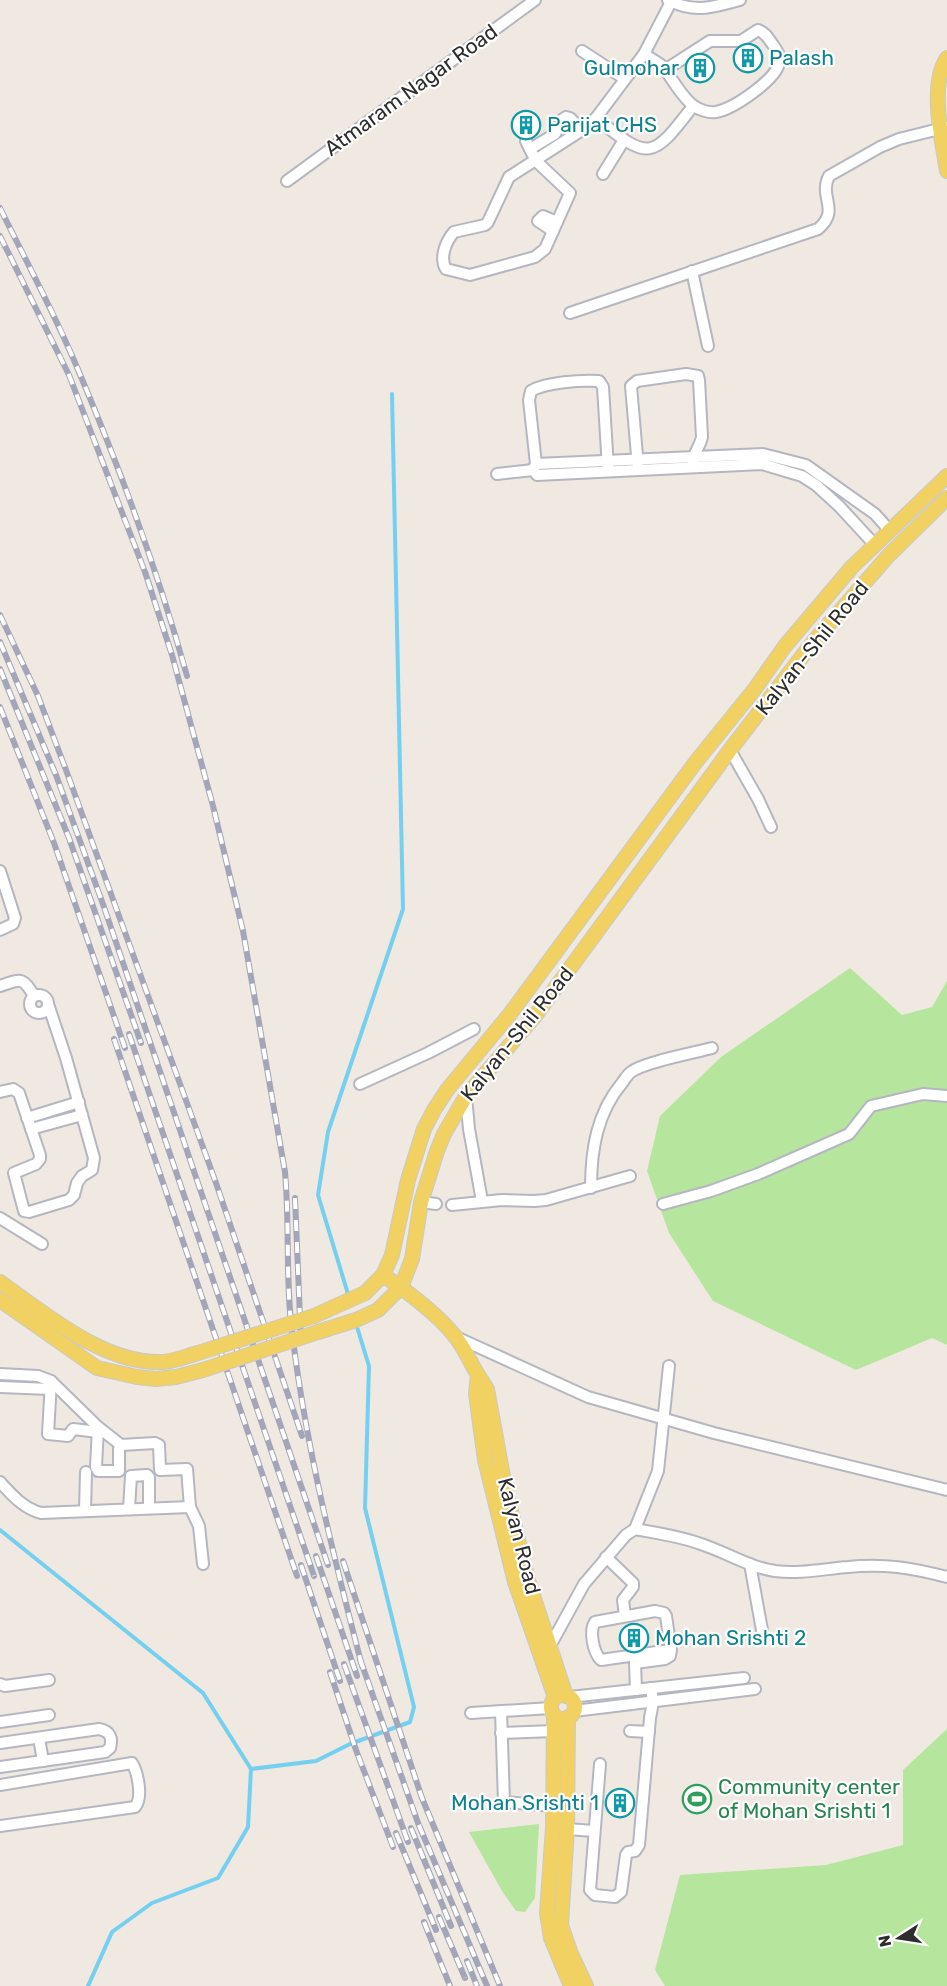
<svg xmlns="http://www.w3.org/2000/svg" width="947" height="1986" font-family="Rubik,sans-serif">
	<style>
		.green { fill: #b6e59e }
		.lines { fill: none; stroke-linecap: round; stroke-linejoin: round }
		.stream { stroke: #75cff0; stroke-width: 4 }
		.minor-casing { stroke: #b4b7c1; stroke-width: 14 }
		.major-casing { stroke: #c9c9c9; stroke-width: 16 }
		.minor { stroke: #fff; stroke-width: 10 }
		.major { stroke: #f2d163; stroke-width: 14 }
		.rail-casing { stroke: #a3a6b8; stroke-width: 6 }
		.rail { stroke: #fff; stroke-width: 4; stroke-dasharray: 11; stroke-linecap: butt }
		.major-bridge-casing { stroke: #c9c9c9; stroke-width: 16; stroke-linecap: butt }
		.major-bridge { stroke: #f2d163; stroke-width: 14 }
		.labels { text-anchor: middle; stroke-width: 4.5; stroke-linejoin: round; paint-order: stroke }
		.culture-label { font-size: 21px; fill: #0d838f; stroke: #fff; text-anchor: start }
		.street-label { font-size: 21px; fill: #2e2e2e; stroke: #fff }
		.leisure-label { font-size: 21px; fill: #27864d; stroke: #fff; text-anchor: start }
	</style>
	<rect width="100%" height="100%" fill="#efe9e1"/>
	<g class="green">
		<polygon points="850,968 902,1015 932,1007 947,981 947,1345 932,1338 856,1370 713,1301 669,1233 647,1171 660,1116 721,1057"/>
		<polygon points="947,1729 947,1986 665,1986 655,1970 680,1875 826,1865 903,1845 903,1770"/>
		<polygon points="539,1824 535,1898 525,1912 516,1911 502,1891 469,1832"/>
	</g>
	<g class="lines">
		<g class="stream">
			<polyline points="348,1294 318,1195 328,1132 403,909 392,394"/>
			<polyline points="0,1530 203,1693 251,1769 248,1827 218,1878 152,1903 112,1932 88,1986"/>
			<polyline points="251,1769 316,1761 350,1744 410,1722 414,1707 365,1508 369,1366 357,1327"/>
		</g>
		<g class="minor-casing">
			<g id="minor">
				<path d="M668 0C696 14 712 7 740 0"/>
				<polyline points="582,51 625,79"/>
				<path d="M644 54 661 65 665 70C673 80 684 100 694 106 699 110 709 113 716 112 733 109 776 80 779 63 781 54 775 48 771 42 767 36 764 32 758 30L741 41H710L665 70"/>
				<path d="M596 118C649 161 652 160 693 106"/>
				<path d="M526 141 536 161 570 193 545 249 535 257 470 275 446 269C439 258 446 241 454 232L485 225 488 222 509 177 582 130 596 118 644 54 671 2"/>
				<polyline points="530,149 555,134 563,119 566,117 570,118 582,130"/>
				<polyline points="603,174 624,140"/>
				<polyline points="287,181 535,0"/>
				<polyline points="553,231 538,221 543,216 557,222"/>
				<polyline points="692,271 708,346"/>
				<path d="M570 313 818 229C841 210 818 197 829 176L880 147 899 139 947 127"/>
				<path d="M536 464 529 400 531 391C546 382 581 380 599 381L603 387 608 468"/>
				<path d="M638 467 631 386 637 381 686 374 698 376 699 380 702 437C700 447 693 453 693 463"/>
				<polyline points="497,474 533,470"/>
				<polyline points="875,545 839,506 816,485 802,476 762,464 537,475 533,470 536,464 763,454 806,465 875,514 890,531"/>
				<polyline points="730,750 758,799 771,827"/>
				<polyline points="0,871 15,918 13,924 0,930"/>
				<path d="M0 986C21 979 22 976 34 996"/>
				<circle cx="39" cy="1004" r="9"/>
				<polyline points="360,1084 428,1053 474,1029"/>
				<polyline points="0,1092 13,1089 19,1093 40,1155 40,1159 36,1164 14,1173 24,1211 29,1212 69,1200 74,1195 77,1183 82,1176 92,1170 94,1158 66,1058 48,1004"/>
				<polyline points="466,1096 469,1129 482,1201"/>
				<polyline points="27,1118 79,1102"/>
				<polyline points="31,1129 82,1115"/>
				<path d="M591 1188C591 1149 597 1113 622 1083 625 1079 628 1074 631 1072 644 1062 694 1053 712 1048"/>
				<polyline points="421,1202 436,1204"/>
				<polyline points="663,1204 711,1191 758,1174 849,1134 871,1106 923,1094 947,1096"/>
				<polyline points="452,1205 502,1200 534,1201 546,1200 630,1176"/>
				<polyline points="0,1218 42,1244"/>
				<polyline points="456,1337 588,1397 714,1433 947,1490"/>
				<polyline points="0,1374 38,1376 51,1381 98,1427 121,1445"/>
				<polyline points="51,1381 48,1434 68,1436 73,1429 98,1432"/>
				<polyline points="0,1387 50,1389"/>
				<polyline points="98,1427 96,1467 98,1471 119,1471 119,1449 121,1445 155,1443 159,1445 160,1470 187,1469 190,1507 199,1526 203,1564"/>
				<path d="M0 1482C12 1495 23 1508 41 1513L190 1507"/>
				<polyline points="129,1509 131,1476 147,1475 149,1477 149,1508"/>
				<polyline points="85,1511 86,1472"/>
				<path d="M635 1529C656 1533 678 1536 698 1543 724 1551 748 1567 775 1571 800 1574 823 1569 848 1567 884 1563 912 1568 947 1577"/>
				<polyline points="606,1557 633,1583 633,1587 623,1600 625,1616"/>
				<polyline points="750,1564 762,1630"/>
				<polyline points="544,1648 550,1646 584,1584 626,1535 635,1529 658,1471 669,1366"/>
				<polyline points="0,1684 5,1686 49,1680"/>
				<path d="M636 1690 635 1663 665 1659 670 1656 671 1650 666 1616 664 1613 655 1611 595 1622C589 1631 593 1652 601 1660L671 1650"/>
				<polyline points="570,1697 744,1678"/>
				<polyline points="501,1711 504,1802 553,1806"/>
				<polyline points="574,1711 755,1689"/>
				<polyline points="471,1713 551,1708"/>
				<polyline points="0,1722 49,1715"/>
				<polyline points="630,1731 649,1732"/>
				<polyline points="501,1733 554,1731"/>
				<polyline points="39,1738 43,1761"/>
				<path d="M0 1743 99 1729C110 1731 113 1738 110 1748L105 1752 0 1767"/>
				<polyline points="600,1764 590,1890 595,1895 615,1897 621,1892 626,1855 628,1852 635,1851 639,1845 650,1718 653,1702 651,1688"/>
				<path d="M0 1785 132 1763C138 1773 143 1798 135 1807L0 1826"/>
				<polyline points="567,1829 594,1831"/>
			</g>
		</g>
		<g class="major-casing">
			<g id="major">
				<path d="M947 58C929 85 942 140 947 171"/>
				<path d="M383 1275C408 1292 435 1312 454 1335 464 1347 470 1362 478 1375"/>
				<path d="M0 1282C45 1314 105 1365 163 1362 175 1361 187 1356 198 1353"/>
				<polyline points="0,1300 97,1368 137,1377 156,1379 176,1377 203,1370"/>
				<polyline points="314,1316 365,1293 383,1275 392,1255 408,1180 424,1129 434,1110 447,1090 510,1014 695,763 754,690 785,646 852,567 947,476"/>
				<polyline points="318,1332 356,1320 378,1310 401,1287 412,1259 421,1202 437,1151 444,1134 466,1096 535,1016 730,750 814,641 888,556 947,498"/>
				<circle cx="563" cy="1707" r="12"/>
				<polyline points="555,1697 515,1582 503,1533 485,1460 476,1394 478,1375 487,1389 505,1487 528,1580 566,1696"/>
				<polyline points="554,1715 553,1827 547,1913 551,1938 571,1986"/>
				<polyline points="568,1717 567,1829 561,1925 571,1954 586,1986"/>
			</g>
		</g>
		<use href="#minor" class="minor"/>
		<use href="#major" class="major"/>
		<g class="rail-casing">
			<g id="rail">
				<path d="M0 208C27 263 56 316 79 372 121 471 158 572 187 676"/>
				<path d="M0 236 69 375 145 572 172 655 213 806 243 931 285 1172C290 1228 285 1284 293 1340 307 1451 334 1558 362 1666"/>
				<polyline points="0,615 38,696 66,770 216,1183 302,1436"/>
				<polyline points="0,642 56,775 104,907 328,1565"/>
				<polyline points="0,669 69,838 141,1043"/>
				<polyline points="0,707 54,843 125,1048"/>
				<polyline points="129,1034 314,1576"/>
				<polyline points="114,1039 297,1576"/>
				<polyline points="295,1198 301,1342"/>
				<polyline points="316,1556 357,1676"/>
				<polyline points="343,1561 422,1798 500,1986"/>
				<polyline points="301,1565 340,1681"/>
				<polyline points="360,1659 418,1823 487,1986"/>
				<polyline points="344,1664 408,1842"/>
				<polyline points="330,1672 356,1750 393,1847"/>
				<polyline points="411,1828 451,1926"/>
				<polyline points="396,1833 436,1930"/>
				<polyline points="439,1917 465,1978"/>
				<polyline points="424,1922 450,1986"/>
				<polyline points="467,1961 477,1986"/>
			</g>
		</g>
		<use href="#rail" class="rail"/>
		<g class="major-bridge-casing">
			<g id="major-bridge">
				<polyline points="198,1353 314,1316"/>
				<polyline points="203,1370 318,1332"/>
			</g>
		</g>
		<use href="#major-bridge" class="major-bridge"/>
	</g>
	<defs>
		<g id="building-ring" transform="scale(1.5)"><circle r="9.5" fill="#fff" stroke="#0f9aa8" stroke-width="1.5"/><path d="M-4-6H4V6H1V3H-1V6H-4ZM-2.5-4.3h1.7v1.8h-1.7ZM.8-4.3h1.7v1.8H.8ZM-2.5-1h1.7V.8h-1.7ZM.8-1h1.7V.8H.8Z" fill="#0f9aa8"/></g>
		<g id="stadium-ring" transform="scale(1.5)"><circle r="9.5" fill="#fff" stroke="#2e9e5b" stroke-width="1.5"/><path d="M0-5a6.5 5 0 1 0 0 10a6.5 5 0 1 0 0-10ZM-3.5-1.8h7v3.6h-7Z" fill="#2e9e5b"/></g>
	</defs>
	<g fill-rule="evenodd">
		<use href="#building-ring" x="748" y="58"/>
		<use href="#building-ring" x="700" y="68"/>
		<use href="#building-ring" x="526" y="125"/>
		<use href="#building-ring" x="634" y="1638"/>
		<use href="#stadium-ring" x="697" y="1799"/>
		<use href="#building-ring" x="620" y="1803"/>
	</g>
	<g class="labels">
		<g class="culture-label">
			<text x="769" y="65">Palash</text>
			<text x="679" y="75" text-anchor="end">Gulmohar</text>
			<text x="547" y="132">Parijat CHS</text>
			<text x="655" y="1645">Mohan Srishti 2</text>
			<text x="599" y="1810" text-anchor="end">Mohan Srishti 1</text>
		</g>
		<g class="street-label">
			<text transform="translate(411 90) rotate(-36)" y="7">Atmaram Nagar Road</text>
			<text transform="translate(812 648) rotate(-51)" y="7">Kalyan-Shil Road</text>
			<text transform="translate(517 1034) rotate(-51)" y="7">Kalyan-Shil Road</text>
			<text transform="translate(519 1536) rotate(76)" y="7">Kalyan Road</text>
		</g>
		<g class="leisure-label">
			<text x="718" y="1794">Community center<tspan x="718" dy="24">of Mohan Srishti 1</tspan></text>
		</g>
	</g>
	<g transform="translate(899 1938) rotate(258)" stroke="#ffffff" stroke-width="4.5" paint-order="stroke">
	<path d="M0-4.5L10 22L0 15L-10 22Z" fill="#2e2e2e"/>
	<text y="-9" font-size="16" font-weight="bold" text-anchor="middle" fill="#2e2e2e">N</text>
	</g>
</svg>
